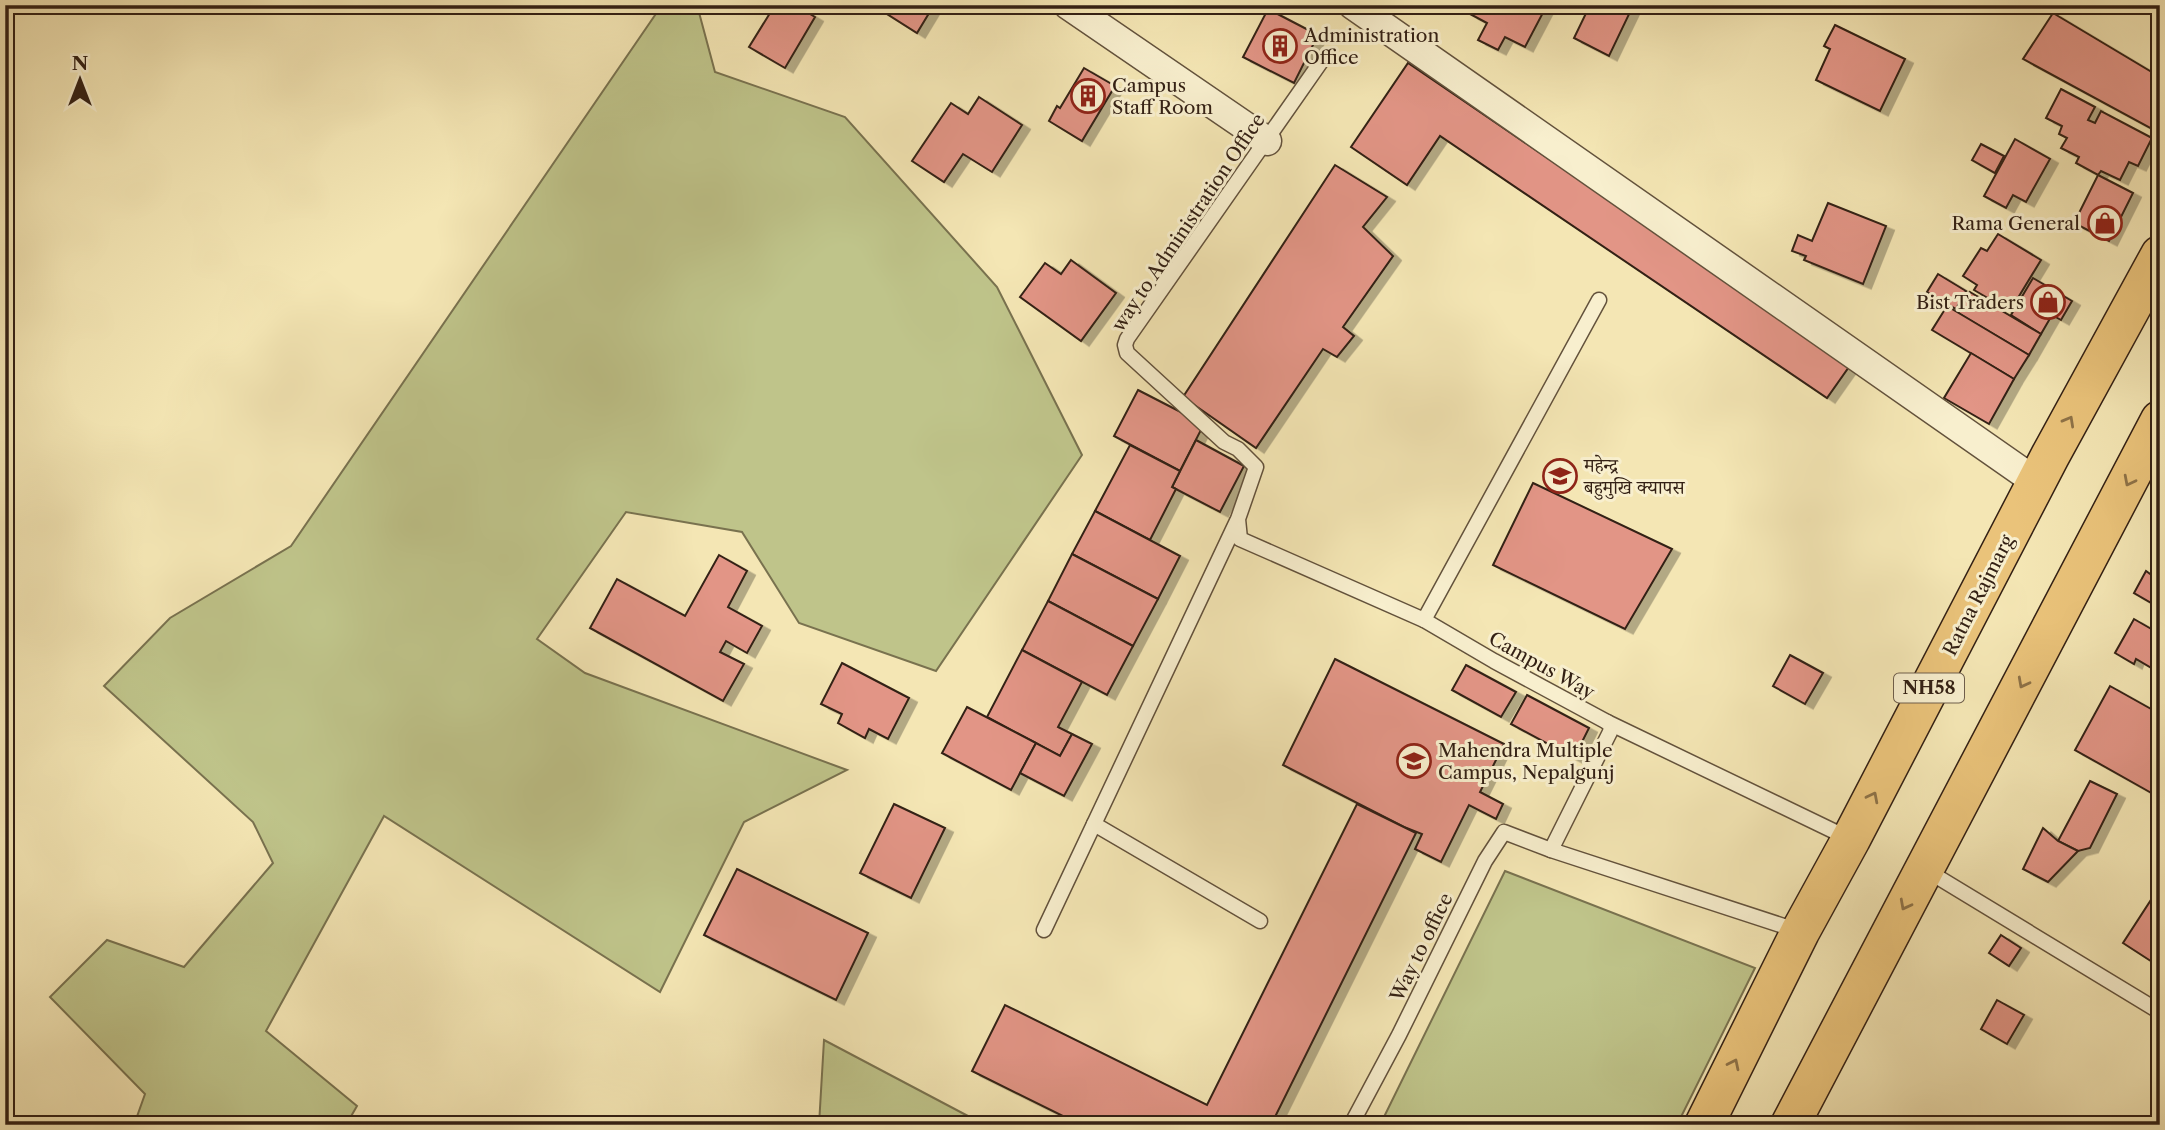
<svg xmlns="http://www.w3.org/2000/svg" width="2165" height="1130" font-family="'Libre Caslon Text','Noto Serif Devanagari',serif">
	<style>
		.green { fill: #bfc48a; stroke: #79724f; stroke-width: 2 }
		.building { fill: #e29586; stroke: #332014; stroke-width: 2; filter: url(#shadow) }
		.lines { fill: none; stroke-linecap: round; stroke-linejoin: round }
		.lane-casing { stroke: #63523c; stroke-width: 17 }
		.street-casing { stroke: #63523c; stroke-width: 31 }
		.highway-casing { stroke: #332014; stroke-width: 41 }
		.lane { stroke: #f8efce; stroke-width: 14 }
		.street { stroke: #f8efce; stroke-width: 28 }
		.highway { stroke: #eac37a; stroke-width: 38 }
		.oneway { stroke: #8e7247 }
		.labels { text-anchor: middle; stroke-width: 6; stroke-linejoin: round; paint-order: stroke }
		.shield { fill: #f8efce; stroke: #6e5e4c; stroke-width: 2 }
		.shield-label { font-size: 18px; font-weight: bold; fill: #332014 }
		.poi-label { font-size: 19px; fill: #332014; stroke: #f8efce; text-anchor: start }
		.street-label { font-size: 19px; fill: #332014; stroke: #f8efce }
	</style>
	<defs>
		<filter id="shadow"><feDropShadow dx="8" dy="4.5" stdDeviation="0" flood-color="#0004"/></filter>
	</defs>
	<rect width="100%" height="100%" fill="#f4e6b4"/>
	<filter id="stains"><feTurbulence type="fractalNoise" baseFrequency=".00286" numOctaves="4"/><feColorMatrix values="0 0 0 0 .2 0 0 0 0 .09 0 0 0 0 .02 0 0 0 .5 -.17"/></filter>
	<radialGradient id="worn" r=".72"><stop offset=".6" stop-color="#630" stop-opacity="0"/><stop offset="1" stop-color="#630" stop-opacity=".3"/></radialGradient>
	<g class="green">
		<polygon points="662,5 697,5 715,72 845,117 997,287 1082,455 936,671 799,623 742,532 626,512 537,639 585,673 847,770 744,822 660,992 384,816 266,1031 357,1106 346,1125 134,1125 145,1094 50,997 107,940 184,967 273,863 253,822 104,686 170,618 291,546"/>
		<polygon points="1505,871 1755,968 1677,1125 1380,1125"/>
		<polygon points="824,1040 985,1125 819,1125"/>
	</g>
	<g class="building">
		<polygon points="775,5 795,5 815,17 785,68 749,47"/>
		<polygon points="878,5 934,5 917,33 876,7"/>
		<polygon points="1474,5 1547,5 1525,47 1505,37 1498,50 1478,40 1487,23 1470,14"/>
		<polygon points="1590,5 1627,5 1632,8 1609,56 1574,38"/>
		<polygon points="1268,9 1318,35 1294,83 1243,57"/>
		<polygon points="2053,13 2160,77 2160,115 2152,129 2023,59"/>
		<polygon points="1835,25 1905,59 1880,111 1816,80 1830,49 1824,46"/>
		<polygon points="1408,63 1851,364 1827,398 1440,136 1407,185 1351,147"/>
		<polygon points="1084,68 1115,86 1082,141 1049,121 1057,106 1060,108"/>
		<polygon points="2061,89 2095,107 2088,120 2095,123 2101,111 2152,138 2138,166 2129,162 2120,180 2101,171 2098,175 2076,163 2079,157 2061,148 2067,138 2059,134 2062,126 2046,118"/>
		<polygon points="979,97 1022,125 992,172 963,154 944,182 912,161 951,103 968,114"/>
		<polygon points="2015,139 2050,159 2026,202 2013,195 2006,208 1984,196"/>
		<polygon points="1981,144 2004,156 1995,173 1972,160"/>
		<polygon points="1335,165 1387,197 1363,227 1393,256 1343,327 1354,336 1337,357 1323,349 1256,448 1183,397"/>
		<polygon points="2098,175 2133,193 2109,241 2074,223"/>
		<polygon points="1828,203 1886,226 1863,284 1804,260 1806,256 1792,251 1798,235 1812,241"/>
		<polygon points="1998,234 2041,260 2010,311 1974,290 1977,285 1963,276 1981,248 1987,251"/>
		<polygon points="1071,260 1116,293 1081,341 1020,297 1045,263 1061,274"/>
		<polygon points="1938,274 1966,291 1956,309 1927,292"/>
		<polygon points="2033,278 2072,301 2061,320 2052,315 2041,334 2011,315"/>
		<polygon points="1970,292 2041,334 2029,355 1958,313"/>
		<polygon points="1947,306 2029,355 2014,379 1932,330"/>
		<polygon points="1971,353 2014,379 1989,424 1944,398"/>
		<polygon points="1138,390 1204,424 1180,471 1114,436"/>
		<polygon points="1196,440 1244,466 1220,512 1172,487"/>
		<polygon points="1130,445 1180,471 1172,487 1176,489 1150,540 1095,511"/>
		<polygon points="1533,483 1672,549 1625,629 1493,565"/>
		<polygon points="1095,511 1180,556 1158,599 1072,554"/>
		<polygon points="1072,554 1158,599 1133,646 1048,601"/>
		<polygon points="719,555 747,571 728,607 762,626 747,653 726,641 720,652 744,664 723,701 590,628 617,579 685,616"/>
		<polygon points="2160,565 2160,608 2134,593 2146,571 2153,576"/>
		<polygon points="1048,601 1133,646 1107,695 1022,650"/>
		<polygon points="2134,619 2160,634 2160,673 2136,659 2134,664 2115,653"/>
		<polygon points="1022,650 1082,682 1058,727 1072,734 1060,756 987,717"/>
		<polygon points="1790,655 1823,673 1805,704 1773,686"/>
		<polygon points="1335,659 1504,744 1480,792 1503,804 1496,819 1469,805 1441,862 1415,849 1422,834 1404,827 1283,765"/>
		<polygon points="842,663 909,698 888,739 869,729 865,738 838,723 842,714 821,704"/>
		<polygon points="1466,665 1516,692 1501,717 1452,690"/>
		<polygon points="2110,686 2160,714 2160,787 2155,795 2075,750"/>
		<polygon points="1527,695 1589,728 1574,758 1511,724"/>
		<polygon points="967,707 1036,743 1011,790 942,753"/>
		<polygon points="1072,734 1092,744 1064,796 1020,773 1036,743 1060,756"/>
		<polygon points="2090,781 2117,794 2090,848 2078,851 2058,841"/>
		<polygon points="894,804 945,828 911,898 860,873"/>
		<polygon points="1357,804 1416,833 1271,1125 1081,1125 972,1071 1005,1005 1207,1105"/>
		<polygon points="2043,828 2058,841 2078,851 2048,882 2023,869"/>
		<polygon points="737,869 868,933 836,1000 704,935"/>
		<polygon points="2160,886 2160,967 2123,943"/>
		<polygon points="2001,935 2021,948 2009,966 1989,953"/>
		<polygon points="1997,1000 2024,1015 2007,1044 1981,1029"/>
	</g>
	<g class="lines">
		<g class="lane-casing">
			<g id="lane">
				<polyline points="1325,56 1127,339 1125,345 1127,353 1224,442 1238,449 1256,467 1238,519 1240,539 1424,620"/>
				<polyline points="1599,300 1424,620 1494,661 1607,722 1611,726 1610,732 1551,850 1799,931"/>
				<polyline points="1607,722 1848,838"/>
				<polyline points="1094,824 1260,921"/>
				<polyline points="1926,870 2160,1012"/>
				<polyline points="1044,930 1237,521"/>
				<polyline points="1351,1125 1399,1035 1485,861 1504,832 1551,850"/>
			</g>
		</g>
		<g class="street-casing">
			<g id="street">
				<polyline points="1068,5 1267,141"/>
				<polyline points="1353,5 2032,479 2046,461"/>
			</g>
		</g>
		<g class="highway-casing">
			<g id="highway">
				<polyline points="1704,1125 1800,932 1851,839 2050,456 2160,255"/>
				<polyline points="1790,1125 2160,420"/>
			</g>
		</g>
		<use href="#lane" class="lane"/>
		<use href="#street" class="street"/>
		<use href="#highway" class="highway"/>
	</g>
	<defs><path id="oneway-chevron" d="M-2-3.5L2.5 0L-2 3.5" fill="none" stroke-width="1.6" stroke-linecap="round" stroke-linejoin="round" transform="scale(1.75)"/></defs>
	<g class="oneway">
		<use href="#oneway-chevron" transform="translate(2069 421) rotate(-61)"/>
		<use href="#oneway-chevron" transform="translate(2129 481) rotate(117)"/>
		<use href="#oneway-chevron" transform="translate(2023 683) rotate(118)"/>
		<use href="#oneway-chevron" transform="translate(1873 797) rotate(-63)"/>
		<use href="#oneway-chevron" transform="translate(1905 905) rotate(118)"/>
		<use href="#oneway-chevron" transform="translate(1734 1064) rotate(-64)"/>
	</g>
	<defs>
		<g id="building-ring" transform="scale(1.75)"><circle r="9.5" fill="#f8efce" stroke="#8f2418" stroke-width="1.5"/><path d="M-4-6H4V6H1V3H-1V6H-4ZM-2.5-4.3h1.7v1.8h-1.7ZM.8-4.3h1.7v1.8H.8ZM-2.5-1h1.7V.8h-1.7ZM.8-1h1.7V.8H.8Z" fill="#8f2418"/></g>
		<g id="shop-ring" transform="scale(1.75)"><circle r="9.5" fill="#f8efce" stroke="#8f2418" stroke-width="1.5"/><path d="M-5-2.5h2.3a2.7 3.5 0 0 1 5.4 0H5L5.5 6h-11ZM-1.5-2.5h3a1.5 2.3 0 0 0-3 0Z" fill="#8f2418"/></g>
		<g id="university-ring" transform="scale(1.75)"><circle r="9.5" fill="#f8efce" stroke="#8f2418" stroke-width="1.5"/><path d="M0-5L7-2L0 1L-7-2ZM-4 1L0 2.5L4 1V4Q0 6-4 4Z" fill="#8f2418"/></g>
	</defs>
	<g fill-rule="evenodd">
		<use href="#building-ring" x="1280" y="46"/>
		<use href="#building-ring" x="1088" y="96"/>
		<use href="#shop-ring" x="2105" y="223"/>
		<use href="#shop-ring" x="2048" y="302"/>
		<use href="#university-ring" x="1560" y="476"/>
		<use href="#university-ring" x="1414" y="761"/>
	</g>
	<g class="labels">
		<rect class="shield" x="1894" y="673.5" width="70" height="29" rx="5"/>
		<g class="shield-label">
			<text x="1929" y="694">NH58</text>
		</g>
		<g class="poi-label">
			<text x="1304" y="42">Administration<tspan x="1304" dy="22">Office</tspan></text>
			<text x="1112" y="92">Campus<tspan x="1112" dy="22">Staff Room</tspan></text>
			<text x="2080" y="230" text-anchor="end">Rama General</text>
			<text x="2024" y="309" text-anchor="end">Bist Traders</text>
			<text x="1584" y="472">महेन्द्र<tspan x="1584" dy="22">बहुमुखि क्यापस</tspan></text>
			<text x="1438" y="757">Mahendra Multiple<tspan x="1438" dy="22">Campus, Nepalgunj</tspan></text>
		</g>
		<g class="street-label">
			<text transform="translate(1188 222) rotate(-56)" y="7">way to Administration Office</text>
			<text transform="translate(1978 595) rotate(-63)" y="7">Ratna Rajmarg</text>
			<text transform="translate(1542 665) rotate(29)" y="7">Campus Way</text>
			<text transform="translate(1421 947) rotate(-64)" y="7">Way to office</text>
		</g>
	</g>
	<rect width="2165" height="1130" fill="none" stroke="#f4e6b4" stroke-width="28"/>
	<rect x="7" y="7" width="2151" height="1116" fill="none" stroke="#332014" stroke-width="3.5"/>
	<rect x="14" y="14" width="2137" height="1102" fill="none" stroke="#332014" stroke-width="2"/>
	<g transform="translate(80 80)" stroke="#f8efce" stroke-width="5" paint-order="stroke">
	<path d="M0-5L12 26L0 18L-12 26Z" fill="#332014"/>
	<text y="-10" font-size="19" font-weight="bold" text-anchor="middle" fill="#332014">N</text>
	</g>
	<rect width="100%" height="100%" filter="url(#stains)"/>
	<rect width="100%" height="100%" fill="url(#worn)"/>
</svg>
